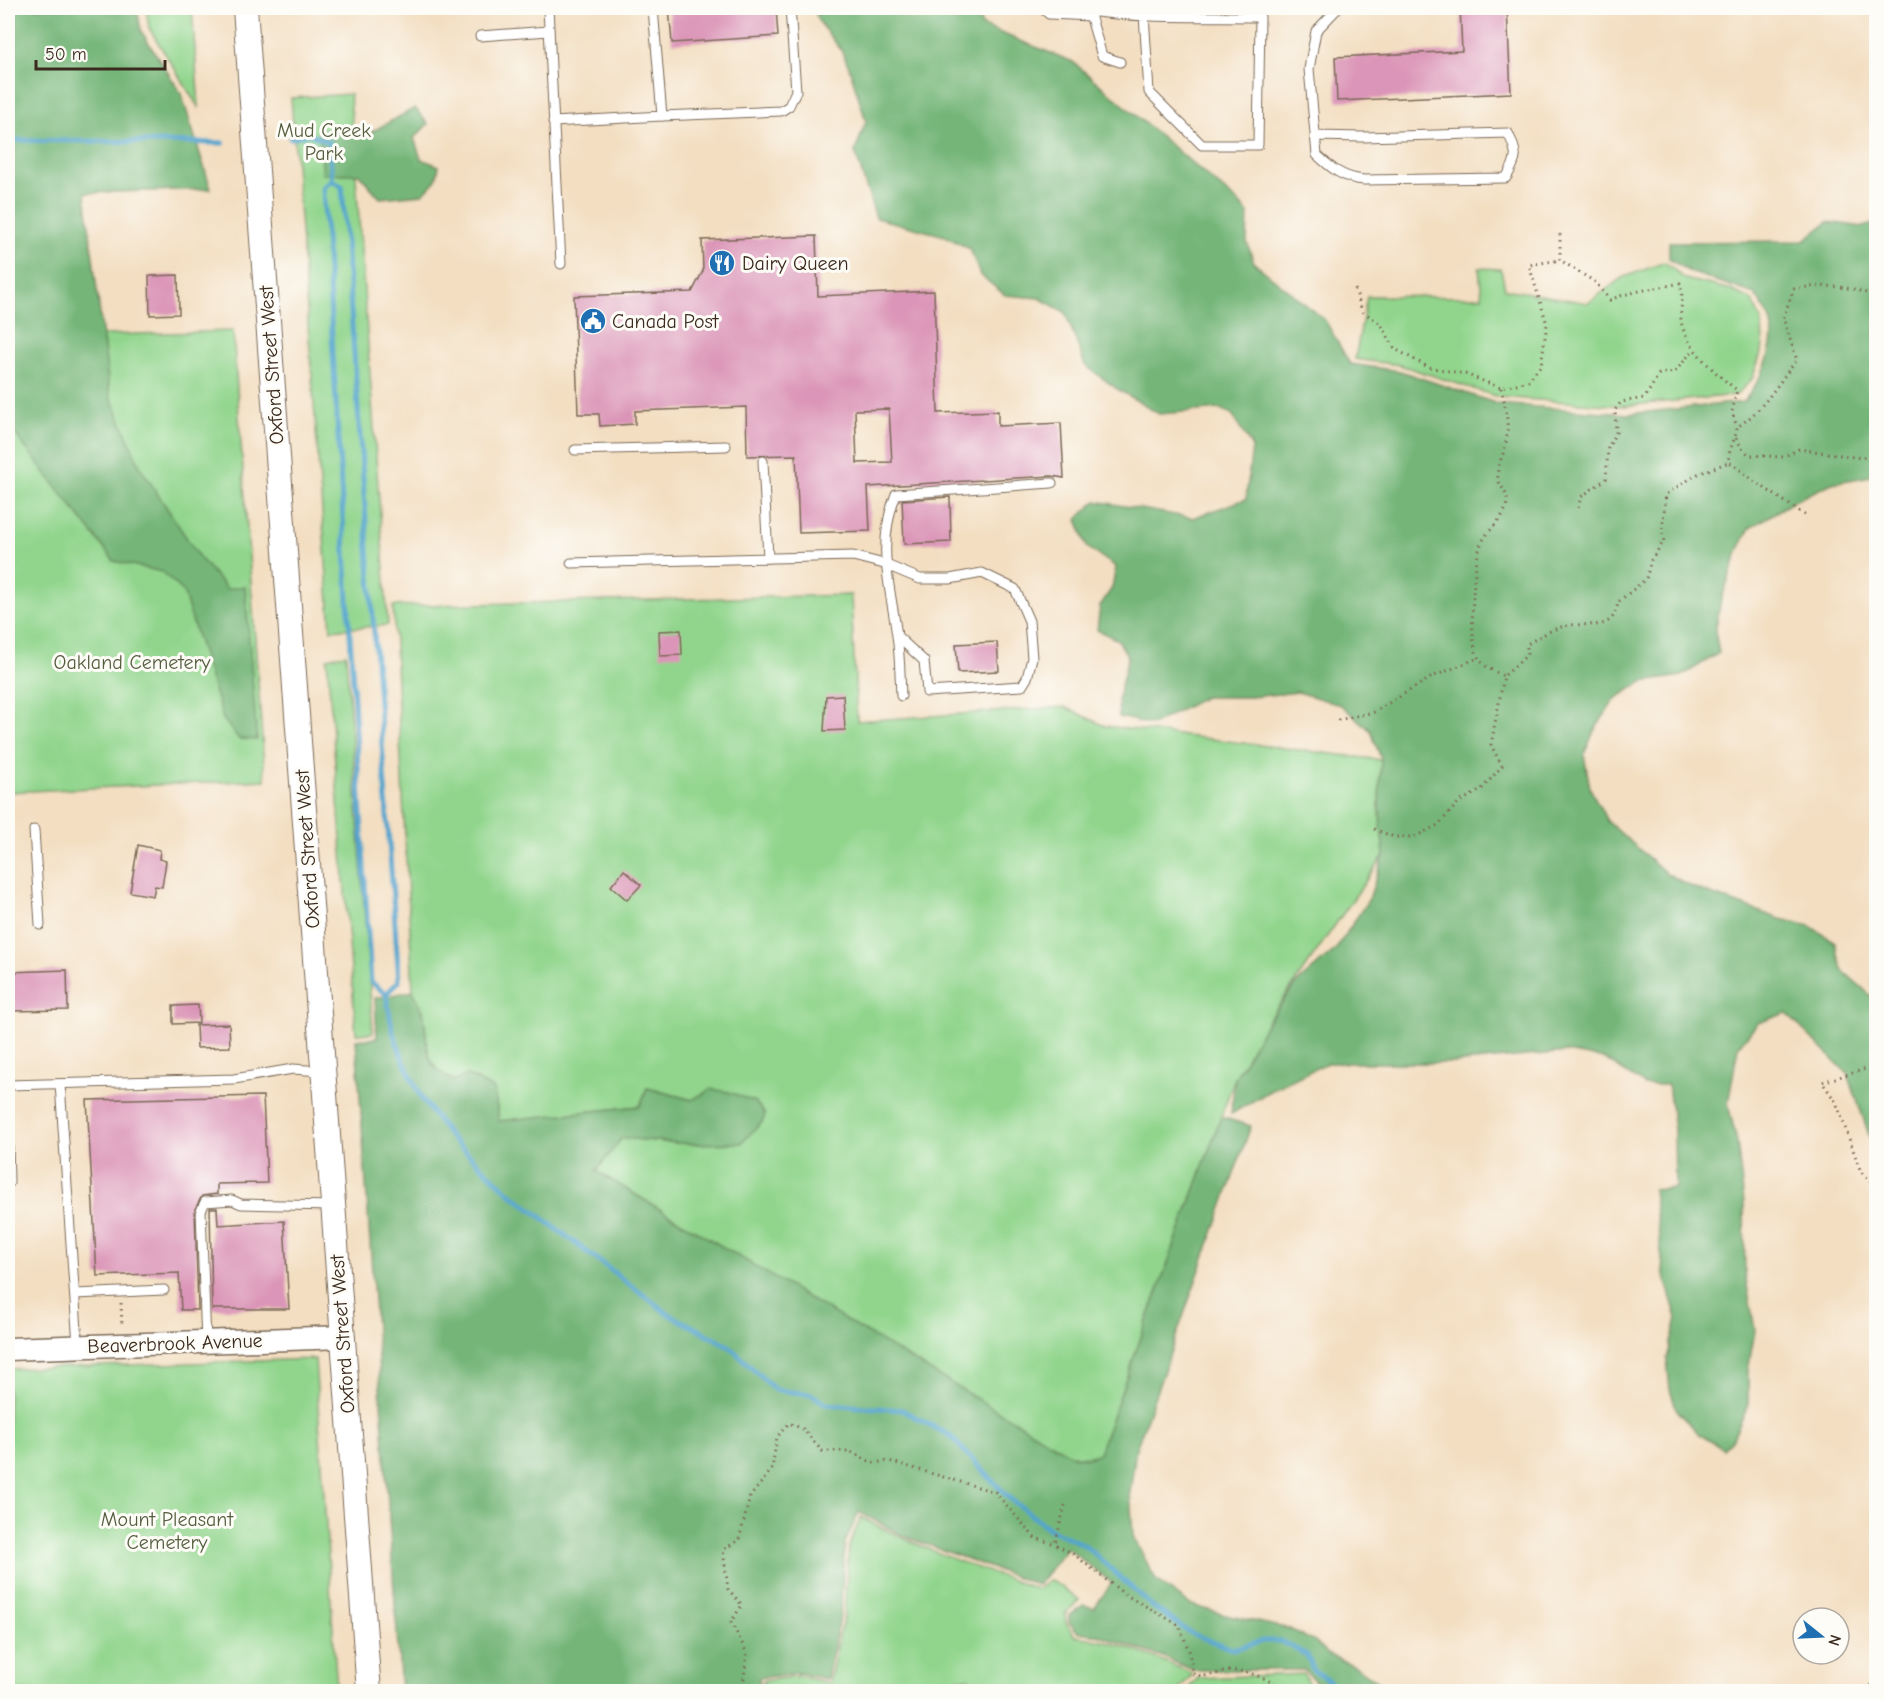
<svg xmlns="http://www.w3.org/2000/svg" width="1884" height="1699" font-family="'Comic Neue',sans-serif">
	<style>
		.green { fill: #91d58d; stroke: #668056; stroke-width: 1.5 }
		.forest { fill: #74b678; stroke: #58704b; stroke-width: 1.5 }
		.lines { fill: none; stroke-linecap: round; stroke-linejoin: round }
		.stream { stroke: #53a4cd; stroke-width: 5 }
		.building { fill: #db95b8; fill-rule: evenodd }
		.service-casing { stroke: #7b6957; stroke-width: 11 }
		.tertiary-casing { stroke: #7b6957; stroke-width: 25 }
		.secondary-casing { stroke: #7b6957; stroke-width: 26 }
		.path { stroke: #7b6957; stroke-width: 3; stroke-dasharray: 1.5 4.5; stroke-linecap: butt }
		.service { stroke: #fff; stroke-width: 9 }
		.tertiary { stroke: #fff; stroke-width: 22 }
		.secondary { stroke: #fff; stroke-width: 24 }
		.labels { text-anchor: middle; stroke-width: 6; stroke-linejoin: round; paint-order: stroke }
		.park-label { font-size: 20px; fill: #555d3f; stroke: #fdfcf7 }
		.poi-label { font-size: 20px; fill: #3b2a1e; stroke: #fdfcf7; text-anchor: start }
		.street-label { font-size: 20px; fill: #3b2a1e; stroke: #fdfcf7 }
	</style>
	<rect width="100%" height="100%" fill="#fdfcf7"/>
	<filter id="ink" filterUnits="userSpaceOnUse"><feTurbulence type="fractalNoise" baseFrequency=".0167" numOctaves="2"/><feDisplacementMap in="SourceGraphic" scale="12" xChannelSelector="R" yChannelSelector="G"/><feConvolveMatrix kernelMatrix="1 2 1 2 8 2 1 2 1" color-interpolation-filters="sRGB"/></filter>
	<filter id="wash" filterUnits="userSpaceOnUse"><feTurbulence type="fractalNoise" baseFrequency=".008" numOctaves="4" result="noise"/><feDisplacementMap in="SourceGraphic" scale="24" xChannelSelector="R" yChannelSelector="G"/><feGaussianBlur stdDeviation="1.35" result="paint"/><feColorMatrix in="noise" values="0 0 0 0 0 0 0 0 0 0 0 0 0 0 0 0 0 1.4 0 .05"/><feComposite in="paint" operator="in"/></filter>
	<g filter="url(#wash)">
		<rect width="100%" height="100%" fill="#f3dec1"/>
		<g class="green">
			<polygon points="146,8 192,8 199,108 149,28"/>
			<polygon points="350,94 388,625 331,630 291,98"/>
			<polygon points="1665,262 1685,279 1728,289 1751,299 1762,322 1763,347 1752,379 1736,395 1623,406 1498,397 1400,365 1355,359 1367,296 1482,297 1479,268 1501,269 1505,289 1588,303 1622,278"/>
			<polygon points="233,331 265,780 8,792 8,338"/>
			<path d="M851 595 857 721 1065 707 1105 726 1381 760 1379 803 1384 855 1268 1021 1235 1078 1099 1454C1082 1460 1070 1455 1054 1447L596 1171 622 1138 690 1144 741 1143 693 1100 647 1088 640 1106 499 1121 494 1089 485 1087 477 1079 454 1081 439 1073 429 1062 423 1010 413 991 393 606Z"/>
			<polygon points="346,654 373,1033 356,1034 327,658"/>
			<polygon points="315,1359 337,1691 8,1691 8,1369"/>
			<path d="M861 1517C918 1548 977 1568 1038 1589L1050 1580 1080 1600 1065 1614 1066 1622 1075 1636C1116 1641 1156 1657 1193 1674L1177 1692 987 1691 971 1690 970 1678 914 1681 915 1691H763V1681L799 1676 829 1683 844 1616 849 1545Z"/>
			<polygon points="1304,1674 1312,1691 1186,1691 1198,1678"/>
			<polygon points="968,1682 966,1692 917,1691 916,1684"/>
		</g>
		<g class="forest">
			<polygon points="8,8 137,8 141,31 181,93 211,189 85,193 110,395 140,467 199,557 227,589 245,586 257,740 239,739 223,719 183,591 162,572 114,561 8,425"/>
			<path d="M815 8H982L981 25 1073 62 1239 203 1248 213 1247 242 1254 263 1325 320 1350 364 1400 371 1498 404 1628 414 1743 402C1760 382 1776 351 1771 323 1769 314 1760 302 1755 294L1690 272 1669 259V242L1803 241 1828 222 1863 227 1876 223V475L1832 483 1794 501 1750 528 1739 549 1721 600 1715 631 1719 653 1682 676 1642 682 1615 699 1594 731 1584 755 1590 788 1607 821 1666 873 1692 887 1730 901 1780 919 1810 926 1835 942 1842 970 1876 1000V1155L1848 1074 1786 1013 1758 1023 1738 1047 1728 1104 1737 1142 1744 1202 1745 1274 1755 1330 1748 1370V1406L1732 1440 1723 1449 1699 1434 1677 1410 1670 1390 1667 1359 1677 1318 1664 1275 1653 1190 1675 1188 1674 1130 1668 1085H1645L1605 1059 1566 1052 1454 1063H1327L1273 1089 1231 1114 1235 1078 1268 1021 1296 984 1336 949 1369 899 1384 855 1379 803 1381 759 1371 731 1341 705 1298 692 1251 697H1205L1152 725 1119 717 1118 698 1128 657 1118 640 1097 630 1100 606 1112 588 1116 567 1087 547 1077 519 1096 501 1192 518 1246 499 1252 447 1232 414 1220 409 1159 414 1117 389 1085 365 1065 312 1039 298 1005 295 980 275 970 249 945 236 876 218 855 152 866 121 849 67 841 50 817 19Z"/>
			<polygon points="415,108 428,124 414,138 421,159 439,166 436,180 423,194 380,198 359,174 323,174 319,131 340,130 364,136"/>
			<path d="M413 991C416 998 421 1005 423 1013 430 1045 420 1064 454 1081L467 1075 494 1089 499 1121 640 1106 647 1088 692 1100 711 1089 729 1092 755 1102 765 1114 763 1121 741 1143 690 1144 622 1138 596 1171 1073 1456 1088 1458 1099 1453 1221 1117 1251 1126 1136 1449 1130 1492 1133 1536 1156 1580 1189 1604 1225 1615 1290 1629 1315 1642 1329 1655 1355 1666 1390 1691H1321L1317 1683 1304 1670H1193L1163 1657 1094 1634 1078 1632 1069 1622V1616L1083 1605 1094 1608 1112 1583 1067 1548 1038 1585 904 1536 859 1512 845 1543 840 1617 827 1679 798 1673 759 1678 760 1692 401 1691 356 1040 377 1038 375 998Z"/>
		</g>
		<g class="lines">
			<g class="stream">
				<polyline points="290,138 309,134 329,142 332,181"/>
				<polyline points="8,140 223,143"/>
				<polyline points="332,181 323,187 371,982 386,994 393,1032 404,1062 422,1099 451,1138 511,1194 667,1313 729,1346 775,1390 811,1394 826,1404 902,1410 949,1435 1008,1497 1049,1529 1083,1544 1152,1606 1192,1634 1233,1649 1263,1641 1280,1641 1307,1655 1313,1670 1344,1692"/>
				<polyline points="332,181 342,186 399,981 386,994"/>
			</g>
		</g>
		<g id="blocks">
			<g class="building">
				<polygon points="669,8 776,8 778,36 672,43"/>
				<polygon points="1460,8 1507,8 1511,93 1337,101 1335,57 1462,51"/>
				<path d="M816 236 818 296 934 291 938 413 998 411V426L1061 423 1064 478 1052 476 868 487 870 531 799 533 796 455 747 456 746 407 635 411V424L600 426 599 414H578L574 296 692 292 703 271 702 240ZM889 409 892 462 857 463 855 410Z"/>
				<polygon points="178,275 179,314 150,315 149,276"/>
				<polygon points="950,497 951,542 904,544 902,500"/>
				<polygon points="681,630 682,655 660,656 659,631"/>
				<polygon points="997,642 999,671 958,673 956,644"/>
				<polygon points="843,695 845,730 824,731 826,696"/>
				<polygon points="138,845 160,850 159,859 166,861 162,887 155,886 153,896 130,892"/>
				<polygon points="624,870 641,885 627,900 611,886"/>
				<polygon points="67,970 68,1010 8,1011 8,972"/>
				<polygon points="198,1005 199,1023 173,1024 173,1006"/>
				<polygon points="229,1024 230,1047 197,1048 196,1025"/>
				<polygon points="263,1096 267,1183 217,1184 217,1194 202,1196 195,1209 198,1310 181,1310 179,1273 97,1276 87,1100"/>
				<polygon points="210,1208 217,1208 218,1225 284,1221 289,1309 212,1309"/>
			</g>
		</g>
	</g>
	<g filter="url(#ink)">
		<use href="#blocks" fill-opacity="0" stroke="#7b6957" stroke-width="1.5"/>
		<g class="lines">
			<g class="service-casing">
				<g id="service">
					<polyline points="548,8 561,264"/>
					<polyline points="1042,8 1049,14 1091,16"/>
					<path d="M1089 8V11C1145 19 1203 16 1260 17L1258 145H1202L1149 92 1144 15"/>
					<polyline points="1089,11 1102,56 1120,62"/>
					<polyline points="480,36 549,31"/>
					<polyline points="662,116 781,111 789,106 796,91 790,8"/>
					<polyline points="553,122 662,116 653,8"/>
					<path d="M1315 136 1363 137 1508 133C1518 154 1518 158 1506 178L1364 180C1343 178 1332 169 1317 155L1309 69 1316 31 1338 8"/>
					<polyline points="575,450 726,446"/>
					<polyline points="763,461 768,558"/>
					<polyline points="571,563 853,556 884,564 920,579 950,579 982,573 1015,589 1029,621 1032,658 1027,678 1022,686 927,692 924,661 898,637"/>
					<path d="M901 696C900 676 900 656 897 636 890 583 876 546 896 494L1052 483"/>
					<polyline points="34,830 40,925"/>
					<polyline points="60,1084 78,1345"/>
					<polyline points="8,1085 234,1079 293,1069 321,1071"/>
					<polyline points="8,1137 9,1183"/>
					<polyline points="75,1294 164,1290"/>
					<polyline points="206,1342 201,1211 205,1202 232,1200 241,1204 333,1206"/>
				</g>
			</g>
			<g class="tertiary-casing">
				<polyline id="tertiary" points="8,1349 343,1337"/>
			</g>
			<g class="secondary-casing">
				<polyline id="secondary" points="245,8 369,1692"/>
			</g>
			<g class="path">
				<path d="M1560 234V260L1595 282 1610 300C1633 290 1656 289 1680 283 1684 301 1680 306 1681 320 1684 346 1717 375 1737 390L1732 412 1737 427"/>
				<polyline points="1355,289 1362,311 1381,324 1395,349 1428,367 1465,374 1501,388 1528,381 1541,365 1547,324 1529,265 1560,260"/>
				<path d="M1501 388C1506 407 1510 427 1505 447 1503 457 1496 466 1498 478 1499 486 1508 492 1507 502 1506 518 1487 530 1481 544 1473 564 1468 639 1478 657 1483 667 1495 672 1504 676"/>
				<polyline points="1736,438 1743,450 1750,455 1783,457 1799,449 1862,458 1876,453"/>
				<polyline points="1578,508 1581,497 1606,479 1608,448 1616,432 1615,410 1621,402 1645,398 1659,374 1675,372 1693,350"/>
				<path d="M1805 515C1790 505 1775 495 1760 485 1749 479 1743 470 1729 462 1727 451 1736 440 1737 427 1764 410 1776 385 1797 360L1783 318 1794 289C1823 284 1849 285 1876 297"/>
				<polyline points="1338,720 1374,712 1432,677 1478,658"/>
				<path d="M1374 829 1394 837H1414L1438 825 1459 802 1481 790 1502 766 1491 745 1504 676 1527 655V644C1538 638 1550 630 1561 627 1585 619 1613 637 1618 602L1646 579 1651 560 1664 541 1662 530 1666 494 1698 474 1729 462"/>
				<polyline points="1876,1066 1822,1082 1836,1102 1861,1172 1876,1185"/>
				<polyline points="121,1303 122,1326"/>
				<path d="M1065 1505 1055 1544 1075 1555 1124 1594 1179 1625 1189 1651 1193 1674C1208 1679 1215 1672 1230 1671 1250 1669 1272 1682 1289 1692"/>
				<polyline points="753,1692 743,1685 747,1653 731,1622 742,1605 728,1589 723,1550 739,1540 750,1497 772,1469 777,1437 789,1423 803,1429 822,1451 849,1451 873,1463 889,1461 995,1492 1035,1538 1055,1544"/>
				<polyline points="1544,1692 1551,1687 1593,1692"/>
				<polyline points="1869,1692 1876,1676"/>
			</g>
			<use href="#service" class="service"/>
			<use href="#tertiary" class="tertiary"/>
			<use href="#secondary" class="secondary"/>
		</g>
	</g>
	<defs>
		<g id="restaurant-disc" transform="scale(1.35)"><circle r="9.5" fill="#1f6fb2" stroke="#fdfcf7"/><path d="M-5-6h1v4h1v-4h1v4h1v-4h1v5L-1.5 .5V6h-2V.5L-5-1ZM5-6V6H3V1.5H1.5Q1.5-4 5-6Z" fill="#fff"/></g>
		<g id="civic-disc" transform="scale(1.35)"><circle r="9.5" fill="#1f6fb2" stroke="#fdfcf7"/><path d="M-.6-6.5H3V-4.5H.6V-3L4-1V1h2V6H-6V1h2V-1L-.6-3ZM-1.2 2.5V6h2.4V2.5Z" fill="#fff"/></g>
	</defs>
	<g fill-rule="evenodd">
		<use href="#restaurant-disc" x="722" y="263"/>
		<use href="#civic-disc" x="593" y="321"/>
	</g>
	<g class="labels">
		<g class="park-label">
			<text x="324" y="137">Mud Creek<tspan x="324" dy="23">Park</tspan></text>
			<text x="132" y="669">Oakland Cemetery</text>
			<text x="167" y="1526">Mount Pleasant<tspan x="167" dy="23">Cemetery</tspan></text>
		</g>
		<g class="poi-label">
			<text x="742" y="270">Dairy Queen</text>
			<text x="612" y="328">Canada Post</text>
		</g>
		<g class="street-label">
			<text transform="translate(271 365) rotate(-94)" y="7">Oxford Street West</text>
			<text transform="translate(307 849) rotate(-94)" y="7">Oxford Street West</text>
			<text transform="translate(342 1334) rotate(-94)" y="7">Oxford Street West</text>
			<text transform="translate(175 1343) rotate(-2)" y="7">Beaverbrook Avenue</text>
		</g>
	</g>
	<rect width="1884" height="1699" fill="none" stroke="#fdfcf7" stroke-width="30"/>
	<g transform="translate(1821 1636) rotate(108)"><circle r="28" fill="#fdfcf7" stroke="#afa8a0" stroke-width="1.5"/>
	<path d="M0-4.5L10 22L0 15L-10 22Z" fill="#1f6fb2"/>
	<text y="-9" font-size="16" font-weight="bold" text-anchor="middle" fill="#3b2a1e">N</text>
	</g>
	<path d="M36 60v9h129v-9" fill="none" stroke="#3b2a1e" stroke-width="3"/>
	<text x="45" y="60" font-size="18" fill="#3b2a1e" stroke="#fdfcf7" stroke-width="4.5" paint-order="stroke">50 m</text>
</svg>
